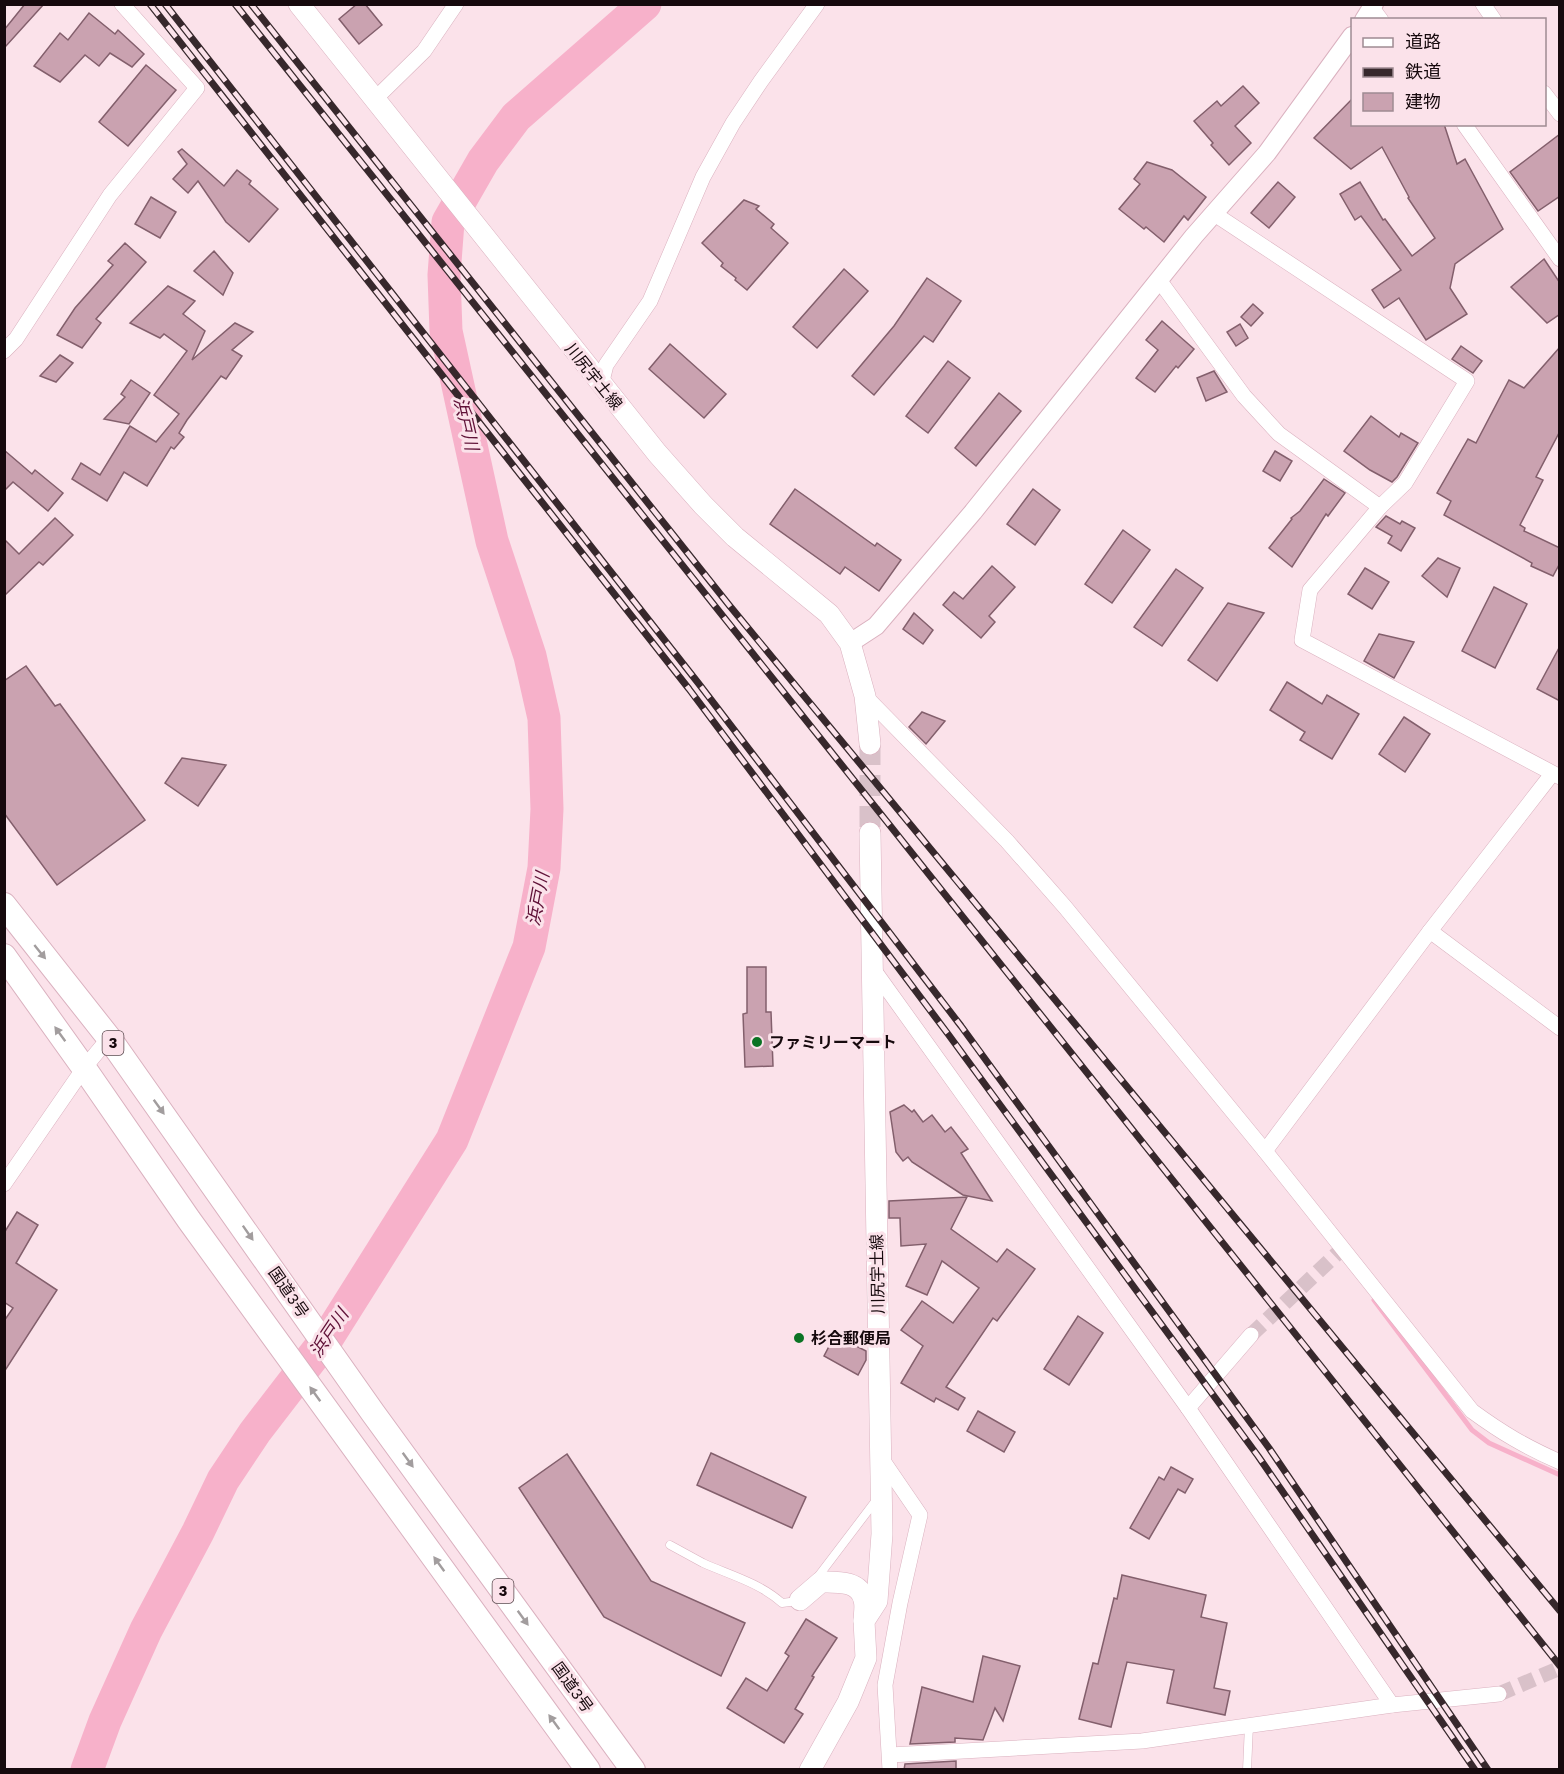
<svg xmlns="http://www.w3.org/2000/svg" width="1564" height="1774" font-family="'Work Sans','Noto Sans JP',sans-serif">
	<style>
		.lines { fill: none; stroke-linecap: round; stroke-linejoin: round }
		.stream { stroke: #f7b1ca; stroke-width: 5 }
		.river { stroke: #f7b1ca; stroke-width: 33 }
		.building { fill: #caa2b0; stroke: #835f6c; stroke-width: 1.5 }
		.minor-tunnel { stroke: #d9c1c9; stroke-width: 15; stroke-dasharray: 15 8; stroke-linecap: butt }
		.secondary-tunnel { stroke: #d9c1c9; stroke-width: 21; stroke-dasharray: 21 10; stroke-linecap: butt }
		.service-casing { stroke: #dab1bf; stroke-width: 9 }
		.minor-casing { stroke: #dab1bf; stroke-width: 16 }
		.tertiary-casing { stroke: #dab1bf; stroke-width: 20 }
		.secondary-casing { stroke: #dab1bf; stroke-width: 22 }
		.trunk-casing { stroke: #dab1bf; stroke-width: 26 }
		.service { stroke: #fff; stroke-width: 8 }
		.minor { stroke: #fff; stroke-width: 15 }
		.tertiary { stroke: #fff; stroke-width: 18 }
		.secondary { stroke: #fff; stroke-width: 21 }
		.trunk { stroke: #fff; stroke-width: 24 }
		.rail-casing { stroke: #37282c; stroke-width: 7 }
		.rail { stroke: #fbe2ea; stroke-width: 4.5; stroke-dasharray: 14; stroke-linecap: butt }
		.oneway { fill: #a29d9e }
		.poi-dot { fill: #0b7324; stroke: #fbe2ea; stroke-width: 2 }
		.labels { text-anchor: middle; stroke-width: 6; stroke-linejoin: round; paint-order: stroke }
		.shield { fill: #fbe2ea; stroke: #5b4a4f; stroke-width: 1.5 }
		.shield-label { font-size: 15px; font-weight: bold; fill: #16090d }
		.street-label { font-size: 16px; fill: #16090d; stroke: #fbe2ea }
		.poi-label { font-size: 16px; font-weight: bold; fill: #16090d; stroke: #fbe2ea; text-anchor: start }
		.water-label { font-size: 18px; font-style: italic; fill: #601238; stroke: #fbe2ea }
	</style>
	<rect width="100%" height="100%" fill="#fbe2ea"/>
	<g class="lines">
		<polyline class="stream" points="1374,1300 1472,1430 1489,1443 1560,1475"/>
		<polyline class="river" points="87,1770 105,1721 146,1630 198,1532 223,1480 255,1432 328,1337 452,1140 529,947 544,868 547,809 544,718 530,656 492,541 446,331 444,275 448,222 483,161 516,117 645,4"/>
	</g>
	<g class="building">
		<polygon points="25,4 44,4 6,46 4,44 4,30"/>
		<polygon points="357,4 365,4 382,25 359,44 339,19"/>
		<polygon points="89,13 115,34 118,30 144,54 132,67 110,53 99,66 85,55 60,82 34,66 60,33 68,40"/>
		<polygon points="146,65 176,90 128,146 99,122"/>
		<polygon points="1243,86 1259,103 1235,126 1251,143 1229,165 1211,145 1213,143 1194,121 1217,101 1221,106"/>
		<polygon points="1353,98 1353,124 1444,124 1457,164 1465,159 1503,229 1455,264 1450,288 1467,314 1426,340 1399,298 1384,308 1372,290 1401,270 1361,216 1355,220 1340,194 1360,182 1383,220 1385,219 1412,256 1435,238 1408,198 1409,197 1382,147 1351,169 1314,138"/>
		<polygon points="1560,134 1560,196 1538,211 1510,172"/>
		<polygon points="182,149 224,186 237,170 251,181 249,184 278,209 249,242 226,222 198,181 188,193 173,179 187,164 178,152"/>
		<polygon points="1147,162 1172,170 1206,197 1188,220 1184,216 1164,242 1146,227 1144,229 1119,209 1140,184 1134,179"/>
		<polygon points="1278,182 1295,197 1269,228 1251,213"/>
		<polygon points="151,197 176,212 160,238 135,224"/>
		<polygon points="744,200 759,206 756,209 774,224 771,228 788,243 747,290 735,280 736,278 721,266 723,263 702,243"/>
		<polygon points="125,243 146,262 96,319 101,323 82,348 57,335 75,308 113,265 108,261"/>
		<polygon points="214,251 233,273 223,295 194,271"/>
		<polygon points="1544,259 1560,283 1560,314 1547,323 1511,287"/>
		<polygon points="844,269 868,291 817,348 793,327"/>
		<polygon points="927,278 961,301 933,342 924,336 874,395 852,376 894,326"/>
		<polygon points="168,286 195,301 183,314 205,331 192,360 235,323 253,332 232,350 242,356 226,379 221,376 187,420 179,433 184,437 174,449 171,447 147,486 124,472 107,501 72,479 81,463 100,475 130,426 156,442 179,414 154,395 187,351 164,334 160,338 130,323"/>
		<polygon points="1253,304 1263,313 1251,326 1241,317"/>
		<polygon points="1162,321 1194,349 1178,368 1176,366 1155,392 1136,378 1158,350 1146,340"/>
		<polygon points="1240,324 1248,338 1236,346 1227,332"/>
		<polygon points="670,344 726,394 704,418 649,369"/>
		<polygon points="1461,346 1482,361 1473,373 1452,359"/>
		<polygon points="1560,347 1560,431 1536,477 1543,480 1520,525 1525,528 1524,531 1560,548 1560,563 1553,576 1531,566 1532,563 1444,515 1451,501 1437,493 1468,439 1476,443 1509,380 1524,388"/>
		<polygon points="60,355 73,363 56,382 40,376"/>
		<polygon points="948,361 970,378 928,433 906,416"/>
		<polygon points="1214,371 1227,392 1206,401 1197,378"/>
		<polygon points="131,380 150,393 129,424 104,419 125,397 121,394"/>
		<polygon points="999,393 1021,411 976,466 955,448"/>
		<polygon points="1371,416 1399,437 1401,433 1418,443 1397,477 1392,482 1370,470 1344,451"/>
		<polygon points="4,450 32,474 35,470 63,493 48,511 13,482 4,491"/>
		<polygon points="1275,451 1292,461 1280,481 1263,471"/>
		<polygon points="1324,479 1345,493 1328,516 1326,514 1292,567 1269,548 1292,519 1291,518 1300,511"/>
		<polygon points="795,489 875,546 877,543 901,560 879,591 845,567 840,574 770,524"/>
		<polygon points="1033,489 1060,510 1035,545 1007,524"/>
		<polygon points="1386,516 1400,524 1402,521 1415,528 1401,551 1388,543 1392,536 1376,527"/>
		<polygon points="55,518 73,535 43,565 39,562 4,596 4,539 19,554"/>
		<polygon points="1123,530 1150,550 1112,603 1085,584"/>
		<polygon points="1438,558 1460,568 1447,597 1422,576"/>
		<polygon points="992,566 1015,587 989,616 995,622 981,638 943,605 954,592 963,599"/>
		<polygon points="1365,568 1389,582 1372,609 1348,594"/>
		<polygon points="1176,569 1203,588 1162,646 1134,627"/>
		<polygon points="1494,587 1527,604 1495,668 1462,651"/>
		<polygon points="1228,603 1264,613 1217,681 1188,660"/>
		<polygon points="914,613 933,630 923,644 903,629"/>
		<polygon points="1379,634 1414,642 1394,678 1364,661"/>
		<polygon points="1560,646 1560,701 1537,689"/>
		<polygon points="26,666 55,706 60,704 145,820 57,885 4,813 4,681"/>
		<polygon points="1287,682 1322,704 1327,695 1359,714 1332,759 1300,740 1305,732 1270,710"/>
		<polygon points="922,712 945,721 926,744 909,727"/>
		<polygon points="1404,717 1430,734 1405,772 1379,754"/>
		<polygon points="182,758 226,765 198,806 165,783"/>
		<polygon points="747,967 766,967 766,1012 771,1012 773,1066 745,1067 743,1014 747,1013"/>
		<polygon points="904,1105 912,1112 914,1110 923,1122 932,1115 945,1132 951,1127 968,1149 961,1153 992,1201 963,1195 912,1162 908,1157 903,1161 896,1152 890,1112"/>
		<polygon points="967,1197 951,1229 997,1262 1007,1249 1035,1269 997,1321 993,1318 946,1387 965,1398 958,1410 936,1398 934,1402 901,1383 923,1346 901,1330 922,1301 953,1323 979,1288 942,1261 927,1295 906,1286 926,1244 901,1246 900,1218 889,1218 889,1201"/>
		<polygon points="17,1212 38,1225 16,1263 57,1290 4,1372 4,1321 13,1308 4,1302 4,1233"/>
		<polygon points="1078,1316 1103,1333 1069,1385 1044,1369"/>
		<polygon points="835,1335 866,1351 866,1360 858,1375 824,1356"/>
		<polygon points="978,1411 1015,1432 1004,1452 967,1431"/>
		<polygon points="711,1453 806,1497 792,1528 697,1485"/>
		<polygon points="567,1454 651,1581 745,1623 721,1676 604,1617 519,1488"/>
		<polygon points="1171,1467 1193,1479 1185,1493 1178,1489 1149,1539 1130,1528 1159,1477 1164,1480"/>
		<polygon points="1122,1575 1206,1595 1201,1617 1227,1623 1214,1688 1230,1691 1225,1715 1167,1703 1174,1670 1127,1662 1111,1727 1079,1719 1093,1663 1098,1664 1114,1598 1117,1599"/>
		<polygon points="806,1619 837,1638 812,1676 814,1677 795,1709 803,1714 784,1743 727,1708 746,1678 767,1691 789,1656 785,1653"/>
		<polygon points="983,1656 1020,1666 1003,1721 995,1708 983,1740 955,1738 955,1742 910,1744 922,1687 973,1702"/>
		<polygon points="956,1761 956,1770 904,1770 905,1764"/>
	</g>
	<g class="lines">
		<g class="minor-tunnel">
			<polyline points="1251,1335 1342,1249"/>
			<polyline points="1499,1694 1560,1668"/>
		</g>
		<polyline class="secondary-tunnel" points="870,744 870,833"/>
		<g class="service-casing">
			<g id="service">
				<path d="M670 1545C681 1551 692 1557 703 1563 730 1575 760 1583 782 1603L798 1601"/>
				<polyline points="817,1578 877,1499"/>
				<polyline points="1247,1770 1249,1725"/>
			</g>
		</g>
		<g class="minor-casing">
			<g id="minor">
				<polyline points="1369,4 1381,20"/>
				<polyline points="1483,4 1494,20"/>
				<polyline points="1544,93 1560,114"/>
				<polyline points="375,99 424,51 456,4"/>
				<polyline points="1464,124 1560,259"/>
				<polyline points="1213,213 1467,381 1405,483 1380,507"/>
				<polyline points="1159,280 1244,396 1279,434 1380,507 1310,590 1302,640 1560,777"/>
				<polyline points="4,351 16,339 110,195 197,88 122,4"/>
				<polyline points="601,385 606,365 650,301 703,177 733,123 761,81 817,4"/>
				<path d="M865 696 1007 841 1065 907 1265 1151 1472 1411C1502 1433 1526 1447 1560 1462"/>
				<polyline points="1430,931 1560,1028"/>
				<polyline points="873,969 1188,1408 1392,1705"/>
				<polyline points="1265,1151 1430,931 1552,774"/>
				<polyline points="4,1184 84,1068 109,1038"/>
				<polyline points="1188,1408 1251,1335"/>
				<polyline points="881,1458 920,1515 900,1603 885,1685 890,1770"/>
				<polyline points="890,1755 1142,1741 1392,1705 1499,1694"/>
			</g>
		</g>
		<g class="tertiary-casing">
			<g id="tertiary">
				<polyline points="1364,20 1374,4"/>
				<polyline points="850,643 876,626 973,512 1194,236 1267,153 1352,36"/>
			</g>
		</g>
		<g class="secondary-casing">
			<g id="secondary">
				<polyline points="299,4 657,453 703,505 735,537 829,614 850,643 865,696 870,744"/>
				<path d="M800 1600 821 1582C836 1582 860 1580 864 1600 866 1606 864 1615 864 1621"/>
				<polyline points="810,1770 848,1702 866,1658 864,1621 877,1601 882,1534 870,833"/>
			</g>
		</g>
		<g class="trunk-casing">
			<g id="trunk">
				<polyline points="4,905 109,1038 373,1413 633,1770"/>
				<polyline points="4,956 84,1068 189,1220 588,1770"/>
			</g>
		</g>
		<use href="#service" class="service"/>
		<use href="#minor" class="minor"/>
		<use href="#tertiary" class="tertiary"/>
		<use href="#secondary" class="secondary"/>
		<use href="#trunk" class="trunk"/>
		<g class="rail-casing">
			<g id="rail">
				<polyline points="150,4 689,689 948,1034 1258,1456 1475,1770"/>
				<polyline points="165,4 699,684 961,1026 1269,1448 1488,1770"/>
				<polyline points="235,4 1560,1666"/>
				<polyline points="251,4 729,605 1560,1611"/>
			</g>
		</g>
		<use href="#rail" class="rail"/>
	</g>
	<defs><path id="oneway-solid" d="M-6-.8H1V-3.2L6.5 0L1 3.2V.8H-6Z" transform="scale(1.5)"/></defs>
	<g class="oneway">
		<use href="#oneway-solid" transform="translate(40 952) rotate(51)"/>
		<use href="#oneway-solid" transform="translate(60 1034) rotate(-126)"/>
		<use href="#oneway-solid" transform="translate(159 1107) rotate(54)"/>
		<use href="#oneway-solid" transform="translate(248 1233) rotate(55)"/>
		<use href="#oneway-solid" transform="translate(315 1394) rotate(-126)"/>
		<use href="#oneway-solid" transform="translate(408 1460) rotate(54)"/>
		<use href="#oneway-solid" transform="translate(439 1564) rotate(-126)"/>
		<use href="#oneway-solid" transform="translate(523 1618) rotate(54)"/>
		<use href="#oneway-solid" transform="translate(554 1722) rotate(-126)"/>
	</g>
	<g class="poi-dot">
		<circle cx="757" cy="1042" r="6"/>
		<circle cx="799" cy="1338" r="6"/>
	</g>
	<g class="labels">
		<g class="shield">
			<rect x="102.5" y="1031" width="21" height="24" rx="4.5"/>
			<rect x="492.5" y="1579" width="21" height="24" rx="4.5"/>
		</g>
		<g class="shield-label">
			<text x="113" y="1048">3</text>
			<text x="503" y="1596">3</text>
		</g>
		<g class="street-label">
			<text transform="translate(594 376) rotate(51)" y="6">川尻宇土線</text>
			<text transform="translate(877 1274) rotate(-91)" y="6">川尻宇土線</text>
			<text transform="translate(289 1292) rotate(55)" y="6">国道3号</text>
			<text transform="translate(573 1687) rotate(54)" y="6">国道3号</text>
		</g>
		<g class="poi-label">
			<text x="769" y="1048">ファミリーマート</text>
			<text x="811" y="1344">杉合郵便局</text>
		</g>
		<g class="water-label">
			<text transform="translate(466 424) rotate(77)" y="6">浜戸川</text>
			<text transform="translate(538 899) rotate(-79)" y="6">浜戸川</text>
			<text transform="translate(329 1333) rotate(-56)" y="6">浜戸川</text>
		</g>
	</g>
	<rect width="1564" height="1774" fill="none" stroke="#16090d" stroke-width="12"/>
	<rect x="1351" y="18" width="195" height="108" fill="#fbe2ea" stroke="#9f8b92" stroke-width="1.5"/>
	<rect x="1363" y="38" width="30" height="9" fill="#ffffff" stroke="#9f8b92" stroke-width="1.5"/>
	<text x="1405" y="48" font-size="18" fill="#16090d">道路</text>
	<rect x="1363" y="68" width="30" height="9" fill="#37282c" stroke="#9f8b92" stroke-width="1.5"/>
	<text x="1405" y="78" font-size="18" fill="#16090d">鉄道</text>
	<rect x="1363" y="93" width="30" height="18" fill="#caa2b0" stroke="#9f8b92" stroke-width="1.5"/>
	<text x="1405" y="108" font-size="18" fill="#16090d">建物</text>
</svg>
